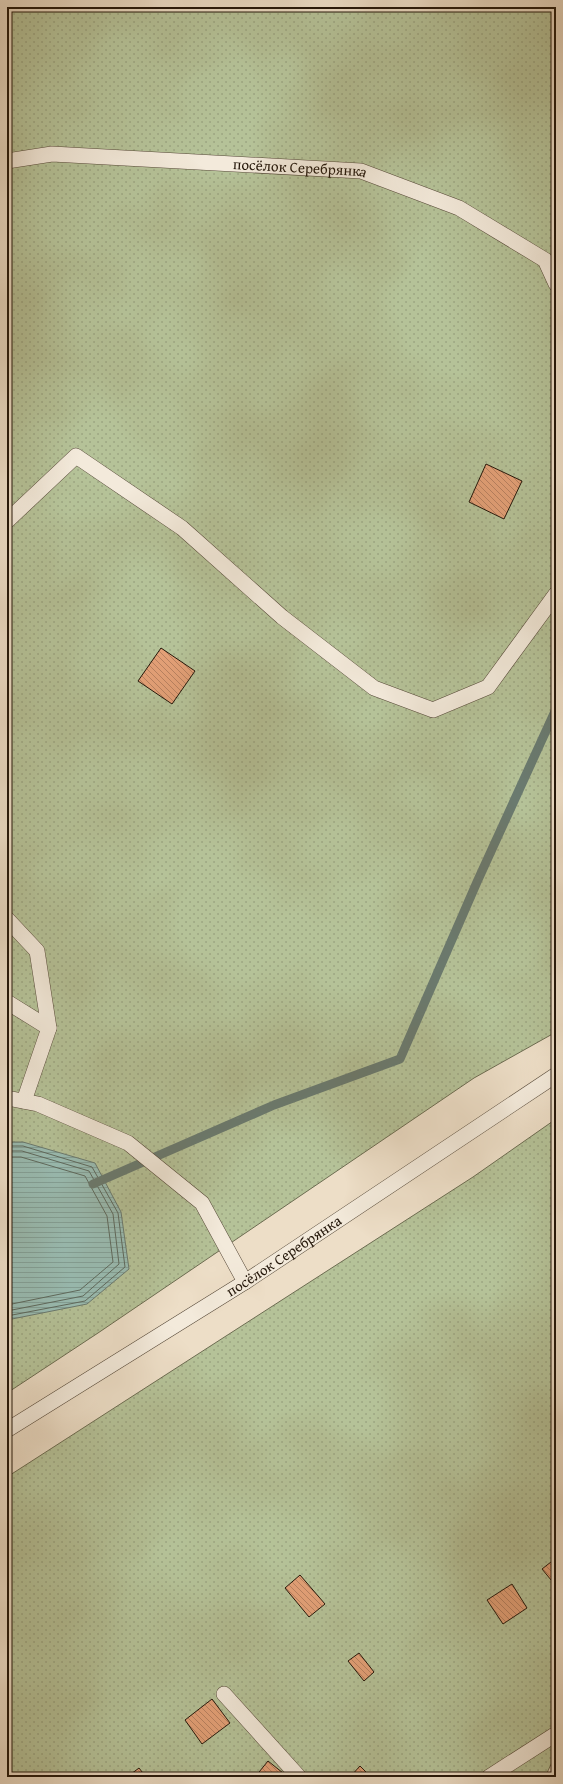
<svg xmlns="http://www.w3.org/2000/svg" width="563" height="1784" font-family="'Gentium Book Plus',serif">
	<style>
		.garden { fill: url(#garden-dots); stroke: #6c6c51 }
		.water { fill: url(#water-rules); stroke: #6a7a6f }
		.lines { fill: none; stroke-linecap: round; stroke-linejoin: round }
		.shore { stroke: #5e6a5e; stroke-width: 1 }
		.stream { stroke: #6a7a6f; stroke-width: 9 }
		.building { fill: url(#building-back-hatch); stroke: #24170a }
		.service-casing { stroke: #564939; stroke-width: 16 }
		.service { stroke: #f3eadb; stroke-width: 15 }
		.labels { text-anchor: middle; stroke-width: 3.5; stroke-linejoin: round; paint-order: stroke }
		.street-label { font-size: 15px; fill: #24170a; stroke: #f3eadb }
	</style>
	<defs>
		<pattern id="garden-dots" width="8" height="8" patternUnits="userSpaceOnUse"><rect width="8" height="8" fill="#b5c298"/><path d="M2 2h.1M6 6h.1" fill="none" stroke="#9ca682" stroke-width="1.8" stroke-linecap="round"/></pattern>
		<pattern id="water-rules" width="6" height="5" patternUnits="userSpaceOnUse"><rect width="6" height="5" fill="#99bcb2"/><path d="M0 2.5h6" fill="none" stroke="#84a198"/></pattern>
		<pattern id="building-back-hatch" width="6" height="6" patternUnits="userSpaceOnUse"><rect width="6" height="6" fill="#e3a077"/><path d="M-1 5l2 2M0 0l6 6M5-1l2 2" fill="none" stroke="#b88160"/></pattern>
	</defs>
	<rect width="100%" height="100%" fill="#eddec7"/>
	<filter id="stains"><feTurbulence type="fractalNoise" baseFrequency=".005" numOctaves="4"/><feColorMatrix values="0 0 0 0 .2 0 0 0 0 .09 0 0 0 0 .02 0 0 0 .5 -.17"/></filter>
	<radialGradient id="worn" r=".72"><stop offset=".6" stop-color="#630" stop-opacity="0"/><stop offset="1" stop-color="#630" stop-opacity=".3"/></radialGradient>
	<g class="garden">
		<polygon points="7,7 556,7 556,1032 474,1078 98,1333 7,1393"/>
		<polygon points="556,1119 556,1754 545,1777 7,1777 7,1477 473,1177"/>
	</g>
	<polygon class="water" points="7,1142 23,1142 95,1163 121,1212 129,1269 87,1304 7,1320"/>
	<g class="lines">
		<g class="shore">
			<polyline points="7,1146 23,1146 92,1167 118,1213 125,1267 85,1301 7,1316"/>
			<polyline points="7,1151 22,1151 89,1171 113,1214 119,1264 83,1296 7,1311"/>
			<polyline points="7,1157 21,1157 85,1176 107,1216 113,1262 80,1290 7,1305"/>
		</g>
		<polyline class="stream" points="93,1184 274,1105 400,1059 477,882 556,709"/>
	</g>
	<g class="building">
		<polygon points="486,464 522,481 504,519 469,502"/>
		<polygon points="161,648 195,671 172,704 138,681"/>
		<polygon points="556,1558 556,1586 542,1569"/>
		<polygon points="300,1575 325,1604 309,1617 285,1588"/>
		<polygon points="512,1584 527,1608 503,1624 487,1600"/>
		<polygon points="359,1653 374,1672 364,1681 348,1661"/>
		<polygon points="212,1699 230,1723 202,1744 185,1720"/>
		<polygon points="268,1761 288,1777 255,1777"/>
		<polygon points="360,1766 371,1777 350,1777"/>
		<polygon points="139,1768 146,1777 127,1777"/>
	</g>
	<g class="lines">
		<g class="service-casing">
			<g id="service">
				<path id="s1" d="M7 161 52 154 361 171 459 208 545 260 556 284"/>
				<polyline points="7,521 76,456 182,528 282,617 374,688 433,710 488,687 556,594"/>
				<polyline points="7,919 37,951 49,1028 24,1101"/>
				<polyline points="7,1002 49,1028"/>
				<polyline points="7,1098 38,1104 128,1143 202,1203 245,1282"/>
				<path id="s2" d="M7 1430 245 1282 556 1075"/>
				<polyline points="224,1694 299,1777"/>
				<polyline points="489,1777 556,1734"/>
			</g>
		</g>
		<use href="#service" class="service"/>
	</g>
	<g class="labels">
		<g class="street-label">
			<text dy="5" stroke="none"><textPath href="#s1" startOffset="294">посёлок Серебрянка</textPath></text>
			<text dy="5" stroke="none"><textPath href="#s2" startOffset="327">посёлок Серебрянка</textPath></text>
		</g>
	</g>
	<rect width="563" height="1784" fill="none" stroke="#eddec7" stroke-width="24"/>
	<rect x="8" y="8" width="547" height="1768" fill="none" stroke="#24170a" stroke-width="2"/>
	<rect x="12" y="12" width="539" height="1760" fill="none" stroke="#24170a"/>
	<rect width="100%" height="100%" filter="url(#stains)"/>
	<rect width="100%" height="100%" fill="url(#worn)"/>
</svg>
